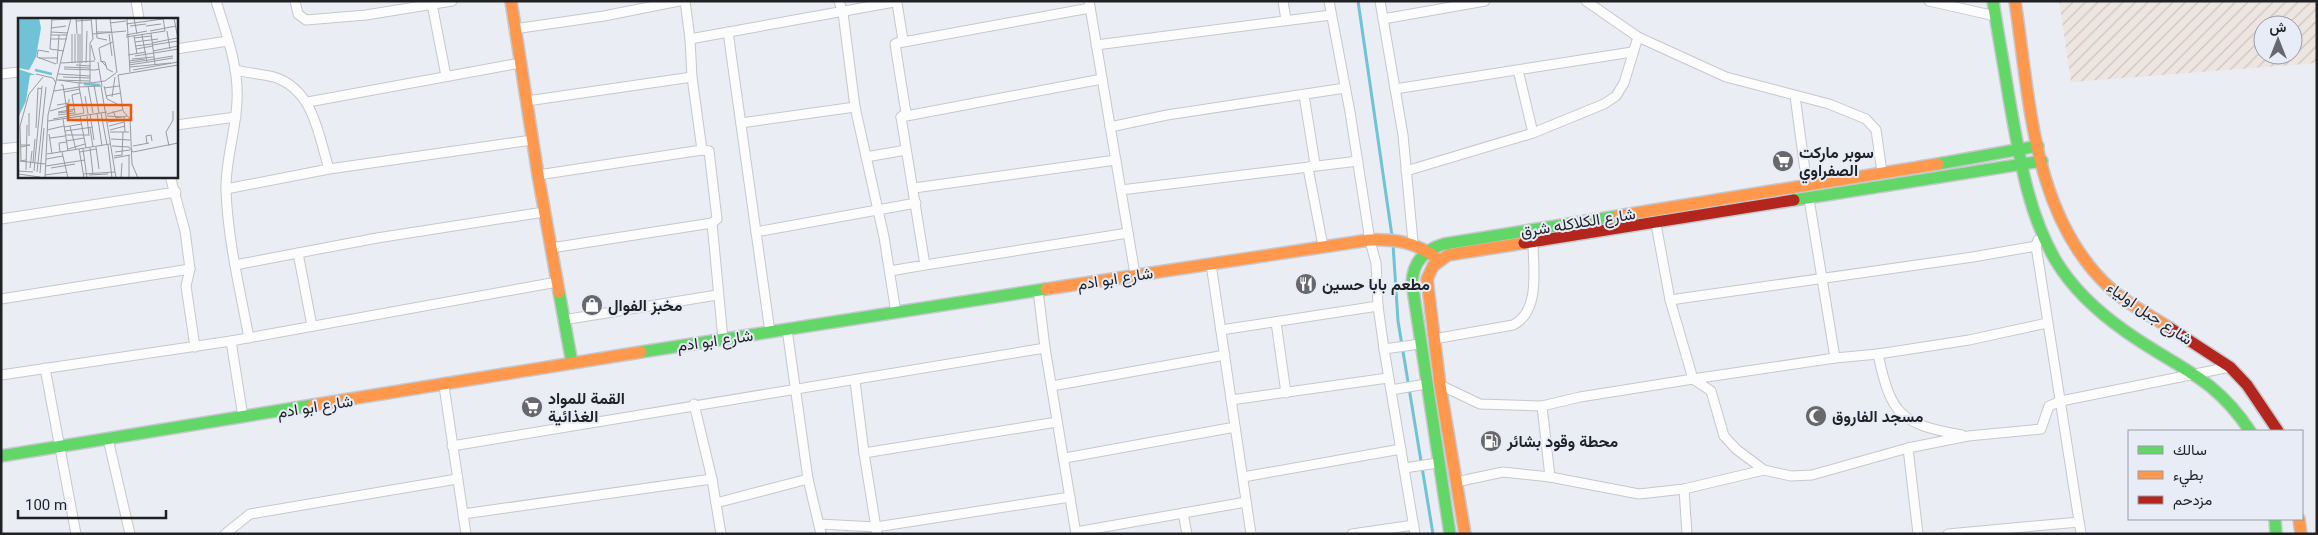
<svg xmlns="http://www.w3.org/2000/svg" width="2318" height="535" font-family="Roboto,Vazirmatn,sans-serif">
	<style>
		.industrial { fill: url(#industrial-furrows); fill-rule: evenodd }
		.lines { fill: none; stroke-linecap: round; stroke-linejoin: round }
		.stream { stroke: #70c2d6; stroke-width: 3 }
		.street-casing { stroke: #c5c8cd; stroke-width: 11 }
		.fast-casing { stroke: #c5c8cd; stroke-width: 14 }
		.slow-casing { stroke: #c5c8cd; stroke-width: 14 }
		.jam-casing { stroke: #c5c8cd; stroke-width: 14 }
		.street { stroke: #fcfcfd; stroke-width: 9 }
		.fast { stroke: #63d668; stroke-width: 11 }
		.slow { stroke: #ff974d; stroke-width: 11 }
		.jam { stroke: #b3261e; stroke-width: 11 }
		.labels { text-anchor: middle; stroke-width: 4; stroke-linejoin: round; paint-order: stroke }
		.poi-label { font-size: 16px; font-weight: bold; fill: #1f2125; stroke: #e7ecf7; text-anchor: start }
		.street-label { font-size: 16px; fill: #1f2125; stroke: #e7ecf7 }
		.inset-river { fill: none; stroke: #70c2d6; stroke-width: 2.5 }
		.inset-road { fill: none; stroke: #999ba1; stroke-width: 1 }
		.view { fill: #e8590c; fill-opacity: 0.15; stroke: #e8590c; stroke-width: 2.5 }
		.inset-edge { fill: none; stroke: #1f2125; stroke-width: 2.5 }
	</style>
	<defs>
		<pattern id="industrial-furrows" width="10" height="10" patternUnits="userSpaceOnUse" patternTransform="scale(1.25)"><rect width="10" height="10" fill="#eee5e0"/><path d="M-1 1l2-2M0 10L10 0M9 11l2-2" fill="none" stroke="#ccc4c0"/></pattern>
	</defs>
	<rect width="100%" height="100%" fill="#eaedf4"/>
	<path class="industrial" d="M2059 1H2317V63L2071 82ZM2263 25H2293V55H2263Z"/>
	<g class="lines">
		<g class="stream">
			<polyline points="1358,1 1392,236"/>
			<polyline points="1393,244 1398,321 1433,534"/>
		</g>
		<g class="street-casing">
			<g id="street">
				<polyline points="136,1 139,19"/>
				<path d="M216 1C226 33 239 67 237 101 236 131 225 161 226 191 228 241 240 290 249 338"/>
				<polyline points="295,1 298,14 306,20 366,15 452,1"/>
				<polyline points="685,1 690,39 692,77 702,150 709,151 717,219 712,223 723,339"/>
				<polyline points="839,1 843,13 855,107 884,237 896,313"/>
				<polyline points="1089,1 1135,274"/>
				<polyline points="1283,1 1286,20"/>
				<polyline points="1329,1 1350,112 1370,241 1376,263 1378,306 1384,349 1415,534"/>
				<polyline points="1380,1 1403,135 1413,242"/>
				<polyline points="1586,1 1638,37 1726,77 1829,104 1866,119 1876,130 1882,172"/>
				<polyline points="1929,1 1995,16"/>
				<polyline points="432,4 446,76"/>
				<polyline points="1383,19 1485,1"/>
				<polyline points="514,29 604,16 679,1"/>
				<polyline points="728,32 770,332"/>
				<polyline points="690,39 894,2"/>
				<polyline points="898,43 1090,8"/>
				<polyline points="1096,45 1331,15"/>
				<polyline points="176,49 228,41"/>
				<path d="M235 70C248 73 262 74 274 77 314 90 318 134 329 169"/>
				<polyline points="1518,70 1533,133"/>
				<polyline points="1,74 19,72"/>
				<polyline points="1395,89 1632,52"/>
				<polyline points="1304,95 1315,164 1308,168 1323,246"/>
				<polyline points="1795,96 1807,185"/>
				<polyline points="527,101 692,77"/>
				<polyline points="308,102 520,63"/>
				<polyline points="901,117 1102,79"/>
				<polyline points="741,123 855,107"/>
				<polyline points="176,125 236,117"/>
				<polyline points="1110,127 1167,115 1345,88"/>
				<polyline points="1,149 19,147"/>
				<polyline points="866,157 906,150"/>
				<polyline points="1406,171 1533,133 1604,104 1616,96 1624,83 1638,37"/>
				<polyline points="538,175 702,150"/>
				<polyline points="170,176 185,231 190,269 186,286 195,347"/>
				<polyline points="914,188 1116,160"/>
				<polyline points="226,189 329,169 532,140"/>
				<polyline points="1121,190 1358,161"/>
				<polyline points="1809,199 1835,358"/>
				<polyline points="1,219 176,192"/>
				<polyline points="1656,224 1670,300 1693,379 1711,391 1724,436 1736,449 1764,470 1791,476 1812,475 1908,448 1968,436 2041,429 2049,406 2061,401 2230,367"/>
				<polyline points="756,232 916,203"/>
				<polyline points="2038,240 2036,246 2081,534"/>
				<polyline points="551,248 712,223"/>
				<polyline points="298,253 312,326"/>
				<polyline points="1211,264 1251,534"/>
				<polyline points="235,265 377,238 544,212"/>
				<polyline points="925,265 1128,233"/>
				<polyline points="890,271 925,265 901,117 906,113 895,44 903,40 897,3 893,1"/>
				<polyline points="1038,290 1045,348 1076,534"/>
				<polyline points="1,299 190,269"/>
				<polyline points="1670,300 1973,257 2036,246"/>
				<polyline points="563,320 717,295"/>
				<polyline points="1276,322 1286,393"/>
				<polyline points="787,329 808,479 821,534"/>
				<polyline points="1221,330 1378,306"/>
				<path d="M1434 339 1513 325C1541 311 1533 268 1533 242"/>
				<polyline points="231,341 243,417"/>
				<polyline points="1384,349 1420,344"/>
				<polyline points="1878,354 1969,340 2047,323"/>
				<polyline points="45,368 76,534"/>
				<polyline points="1,375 231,341 557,282"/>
				<polyline points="855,381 864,453 877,534"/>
				<path d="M1440 385 1480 404 1542 406 1580 397 1693 379 1835 358 1878 354C1891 416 1901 424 1962 435"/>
				<polyline points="444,386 466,534"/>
				<polyline points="1052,386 1225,355"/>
				<polyline points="1391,390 1426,384"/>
				<polyline points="1231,400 1388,378"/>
				<polyline points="694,404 712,479 721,534"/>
				<polyline points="1542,406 1550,477"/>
				<polyline points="108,439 130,534"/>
				<path d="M452 446C649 412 847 382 1045 348"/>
				<polyline points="1908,448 1918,534"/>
				<polyline points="864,453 1057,422"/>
				<polyline points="1065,458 1235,427"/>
				<polyline points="1404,468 1438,463"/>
				<polyline points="1243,477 1401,449"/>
				<polyline points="1456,482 1503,472 1550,477 1639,494 1684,489 1764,470"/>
				<polyline points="1684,489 1687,534"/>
				<polyline points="716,503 808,479"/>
				<polyline points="1183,513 1187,534"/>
				<polyline points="463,514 712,479"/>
				<polyline points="819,524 876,527 1070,497"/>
				<polyline points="1076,532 1246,502"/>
				<polyline points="225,534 250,514 457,479"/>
				<polyline points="1352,534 1414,525"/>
				<polyline points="1948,534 2079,522"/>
			</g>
		</g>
		<g class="fast-casing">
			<g id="fast">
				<path d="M1993 1C1998 34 2004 66 2009 98 2019 153 2027 212 2056 261 2073 289 2098 312 2125 331 2175 367 2213 375 2250 431"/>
				<polyline points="1938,164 2038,146"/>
				<polyline points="1794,200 2042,161"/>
				<polyline points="559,292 572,363"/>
				<polyline points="641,352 1046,289"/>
				<polyline points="1,456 313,405"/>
				<polyline points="2275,519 2276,534"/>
				<path d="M1450 534 1412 283C1413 262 1424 250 1444 244L1618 216"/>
			</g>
		</g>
		<g class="slow-casing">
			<g id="slow">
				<polyline points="511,1 538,175 559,292"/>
				<path d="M2015 1C2030 99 2032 216 2110 288 2127 304 2150 315 2170 328"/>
				<polyline points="1618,216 1938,164"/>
				<path d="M1046 289 1369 240C1396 239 1416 242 1438 259"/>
				<polyline points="313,405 641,352"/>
				<polyline points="2299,519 2301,534"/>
				<polyline points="1465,534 1440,385 1427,279 1433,266 1448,255 1524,243"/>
			</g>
		</g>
		<g class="jam-casing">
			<g id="jam">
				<polyline points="1524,243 1794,200"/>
				<polyline points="2170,328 2230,367 2247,385 2278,431"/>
			</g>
		</g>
		<use href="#street" class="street"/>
		<use href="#fast" class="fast"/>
		<use href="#slow" class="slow"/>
		<use href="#jam" class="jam"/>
	</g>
	<defs>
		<g id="supermarket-disc" transform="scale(1.125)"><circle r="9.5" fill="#66686d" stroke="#e7ecf7"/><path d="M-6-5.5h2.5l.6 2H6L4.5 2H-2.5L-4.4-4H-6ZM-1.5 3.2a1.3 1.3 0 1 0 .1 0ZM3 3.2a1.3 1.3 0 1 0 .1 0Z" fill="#fff"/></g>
		<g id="restaurant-disc" transform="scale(1.125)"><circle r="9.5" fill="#66686d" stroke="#e7ecf7"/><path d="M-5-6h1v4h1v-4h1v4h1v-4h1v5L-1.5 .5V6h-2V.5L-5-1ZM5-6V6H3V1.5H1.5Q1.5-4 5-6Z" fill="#fff"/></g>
		<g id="shop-disc" transform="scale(1.125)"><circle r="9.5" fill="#66686d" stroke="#e7ecf7"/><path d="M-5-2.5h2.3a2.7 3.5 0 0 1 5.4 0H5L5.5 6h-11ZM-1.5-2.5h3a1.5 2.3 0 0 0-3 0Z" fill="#fff"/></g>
		<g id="mosque-disc" transform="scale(1.125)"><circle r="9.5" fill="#66686d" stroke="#e7ecf7"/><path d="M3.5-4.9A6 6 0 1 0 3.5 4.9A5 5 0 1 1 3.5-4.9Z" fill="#fff"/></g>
		<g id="fuel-disc" transform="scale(1.125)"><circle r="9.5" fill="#66686d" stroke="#e7ecf7"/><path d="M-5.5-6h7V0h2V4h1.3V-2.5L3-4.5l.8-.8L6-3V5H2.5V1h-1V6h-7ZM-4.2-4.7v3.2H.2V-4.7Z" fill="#fff"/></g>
	</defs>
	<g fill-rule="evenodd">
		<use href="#supermarket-disc" x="1783" y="161"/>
		<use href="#restaurant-disc" x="1306" y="284"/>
		<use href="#shop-disc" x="592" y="305"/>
		<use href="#supermarket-disc" x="532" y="407"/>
		<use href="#mosque-disc" x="1816" y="416"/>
		<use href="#fuel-disc" x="1491" y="441"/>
	</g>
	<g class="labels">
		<g class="poi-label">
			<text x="1799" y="158">سوبر ماركت<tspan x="1799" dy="18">الصفراوي</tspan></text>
			<text x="1322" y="290">مطعم بابا حسين</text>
			<text x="608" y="311">مخبز الفوال</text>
			<text x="548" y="404">القمة للمواد<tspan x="548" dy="18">الغذائية</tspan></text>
			<text x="1832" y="422">مسجد الفاروق</text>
			<text x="1507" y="447">محطة وقود بشائر</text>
		</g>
		<g class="street-label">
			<text transform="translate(1578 222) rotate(-9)" y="6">شارع الكلاكله شرق</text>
			<text transform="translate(1115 278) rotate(-9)" y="6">شارع ابو ادم</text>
			<text transform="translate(2150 313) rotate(34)" y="6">شارع جبل اولياء</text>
			<text transform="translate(715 340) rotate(-8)" y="6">شارع ابو ادم</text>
			<text transform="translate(315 406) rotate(-9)" y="6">شارع ابو ادم</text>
		</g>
	</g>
	<g transform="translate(18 18)">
		<rect width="160" height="160" fill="#eaedf4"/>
		<path d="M0 0H21L23 10 18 39 11 52 0 50ZM0 51 18 57H12L8 83 0 100Z" fill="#70c2d6"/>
		<path class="inset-river" d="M17 52 34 56M66 66 82 67"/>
		<path class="inset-road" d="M34 0 32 31 46 33M58 0 59 16M78 0 79 20 89 22M109 0 112 54M116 0 119 16M156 0 160 21M92 1 99 55M33 2 53 1M58 3 73 2M92 5 108 3M108 6 145 1M112 8 128 6M128 8 143 6M33 10 48 8M132 13 158 8M149 13 152 31M33 14 50 15M78 14H93M133 15 137 46M75 16 108 13M91 16 94 38M33 17H49M108 17 129 13M124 17 129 44M116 18 119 36M108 19 147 13 145 0M116 20 133 18M33 21H49M117 24 140 21M134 25 159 20M73 27 77 42M134 27 160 23M117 28 134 26M118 31 135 28M135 33 160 28M136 35 160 31M110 37 128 34M117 38 136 35M19 39 38 46M19 39 20 32 31 34M21 40H40M114 41 136 39M137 41 155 38M82 43 87 44 89 51 95 54M111 43 127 41M137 43 155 40M43 45 77 43M54 45V16M57 45V16M60 45V16M64 45V0M68 45 69 13M111 45 137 41M39 46 41 17M58 47 73 48M111 47 137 43M46 49 72 50M89 49 83 43 81 30 95 24M112 49 153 45M46 51 77 52 81 51 80 44M81 51 84 68M115 52 160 44M18 56 35 60 38 65M40 56 72 58M45 59 72 60M39 62 72 63M41 62 61 65M62 65V16M72 65 87 63 98 55M43 67H45L50 100M76 67 81 95M70 68 75 95M86 68 89 81 103 88M61 69 83 68 98 160M61 69V65H72V25L75 21 73 0M61 69 66 95M86 70 101 68M36 73 61 69M46 74 62 71M67 78 70 96M88 78 103 75M94 79 97 59M39 87 51 85V81M32 93 49 88M95 93 98 100 109 98M40 94 57 91M11 95V118M40 95 55 93M79 95 84 128M83 95 89 127M57 96 54 77 62 75M72 96 76 122M89 96 104 92M40 97 56 95M62 98 68 130M69 98 71 118M89 98 104 99M106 99 107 114M35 101 66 95M45 101 50 133M30 103 89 94M90 104 107 102M52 108 58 132M91 108 106 104M46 109 64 106M18 110 20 70 24 71M72 110 75 129M29 112 46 108M92 112 107 108M47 113 75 109M92 114H111M31 116 34 136M48 117H70M32 120 47 118M93 121 112 122M48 123 66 120M129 126 128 118 133 117 134 123M3 127H12L3 129M90 127 94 160M94 128 111 129 115 134 160 125M115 128 131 125M151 128 148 114 155 102V93M78 129 81 151M72 130 75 156M50 131 67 126M61 131 66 160M65 131 69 160M42 134 41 125 49 124M44 134 50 160M62 134 78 131M97 134 112 132M29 136 92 126M111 137V160M96 138 104 137 105 114M96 140 112 137M28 141 45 138M3 142 2 108 11 76 25 59M8 142 2 143 27 146M15 144 17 121M28 148 67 142M12 150 14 133M33 150 57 146M8 152 9 107M0 153 15 154M16 153 24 68M19 154 28 69M22 155 26 110M0 156 22 159M65 156 97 154M27 157 49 154M71 157 90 156M27 160 30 97 53 0M103 160 104 145M120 160 114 146 112 101 105 93 100 57 160 47"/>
		<path class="view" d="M50 87H113V102H50Z"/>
		<rect width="160" height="160" class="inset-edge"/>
	</g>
	<rect width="2318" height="535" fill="none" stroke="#1f2125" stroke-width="5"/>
	<rect x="2128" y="430" width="175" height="90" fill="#e7ecf7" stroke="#979ba3"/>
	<rect x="2138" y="446" width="25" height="8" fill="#63d668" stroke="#979ba3"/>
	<text x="2173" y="455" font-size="15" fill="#1f2125">سالك</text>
	<rect x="2138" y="471" width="25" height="8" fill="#ff974d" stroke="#979ba3"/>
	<text x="2173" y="480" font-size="15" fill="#1f2125">بطيء</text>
	<rect x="2138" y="496" width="25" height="8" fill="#b3261e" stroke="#979ba3"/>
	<text x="2173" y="505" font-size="15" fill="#1f2125">مزدحم</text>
	<g transform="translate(2278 40)"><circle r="24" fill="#e7ecf7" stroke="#979ba3"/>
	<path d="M0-4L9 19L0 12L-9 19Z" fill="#66686d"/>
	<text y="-8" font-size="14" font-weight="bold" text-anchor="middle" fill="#1f2125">ش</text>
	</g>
	<path d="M18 510v8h148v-8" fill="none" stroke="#1f2125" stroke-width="2.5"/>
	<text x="25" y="510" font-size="15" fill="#1f2125" stroke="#e7ecf7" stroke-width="4" paint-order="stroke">100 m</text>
</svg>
